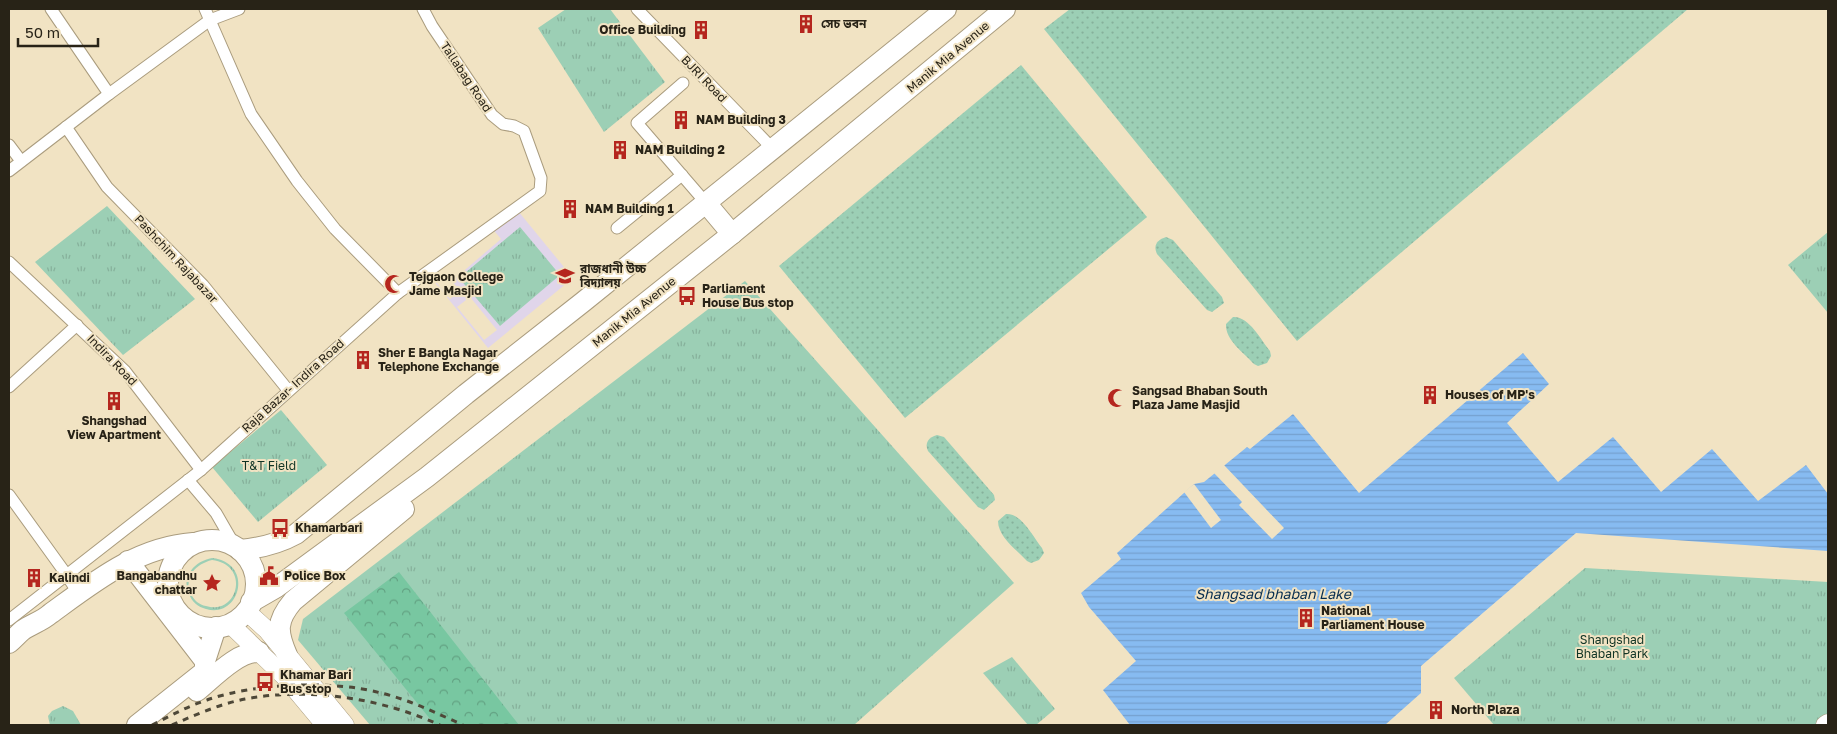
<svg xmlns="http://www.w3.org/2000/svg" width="1837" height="734" font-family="'Golos Text','Noto Sans Bengali',sans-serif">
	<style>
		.education { fill: #e0d5ea; fill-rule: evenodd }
		.grass { fill: url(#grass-tufts); fill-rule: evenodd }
		.forest { fill: url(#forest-crowns) }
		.garden { fill: url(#garden-dots) }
		.water { fill: url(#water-rules) }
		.pier { fill: #f1e3c3 }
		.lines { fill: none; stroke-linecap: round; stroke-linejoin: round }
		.street-casing { stroke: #aa9c7e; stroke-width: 13 }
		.primary-casing { stroke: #aa9c7e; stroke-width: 19 }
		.highway-casing { stroke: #aa9c7e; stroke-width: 22 }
		.street { stroke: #fff; stroke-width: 11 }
		.primary { stroke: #fff; stroke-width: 18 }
		.highway { stroke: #fff; stroke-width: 20 }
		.rail { stroke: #4e4838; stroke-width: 3; stroke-dasharray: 6 6; stroke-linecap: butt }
		.labels { text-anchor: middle; stroke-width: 4; stroke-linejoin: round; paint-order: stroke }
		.poi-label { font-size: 12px; font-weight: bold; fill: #282317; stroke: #f1e3c3; text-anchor: start }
		.street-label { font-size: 12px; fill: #282317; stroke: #f1e3c3 }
		.park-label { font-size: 12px; fill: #103425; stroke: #f1e3c3 }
		.water-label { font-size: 14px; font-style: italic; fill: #062d50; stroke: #f1e3c3 }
	</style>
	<defs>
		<pattern id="grass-tufts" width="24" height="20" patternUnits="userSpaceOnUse" patternTransform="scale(1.25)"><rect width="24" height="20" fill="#9ccfb5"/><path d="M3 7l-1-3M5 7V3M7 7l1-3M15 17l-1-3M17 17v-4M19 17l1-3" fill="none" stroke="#86b19b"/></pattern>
		<pattern id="forest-crowns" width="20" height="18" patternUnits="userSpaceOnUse" patternTransform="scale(1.25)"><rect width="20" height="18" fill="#78c7a1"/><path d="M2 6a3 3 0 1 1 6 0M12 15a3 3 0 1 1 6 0" fill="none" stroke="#62a182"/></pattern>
		<pattern id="garden-dots" width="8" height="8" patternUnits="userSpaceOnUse" patternTransform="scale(1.25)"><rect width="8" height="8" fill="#9ccfb5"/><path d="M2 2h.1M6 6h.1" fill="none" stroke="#86b19b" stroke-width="1.8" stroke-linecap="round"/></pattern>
		<pattern id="water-rules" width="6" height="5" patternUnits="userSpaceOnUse" patternTransform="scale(1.25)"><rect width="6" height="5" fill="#87bbf1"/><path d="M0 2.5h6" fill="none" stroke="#75a0ce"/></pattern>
	</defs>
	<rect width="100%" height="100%" fill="#f1e3c3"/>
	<path class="education" d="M514 206 573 278 488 348 429 275ZM491 227 501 239 452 281 460 291 450 299 432 277ZM470 297 497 330 484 340 457 307Z"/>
	<g class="grass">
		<polygon points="566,9 610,9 665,82 604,132 538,28"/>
		<polygon points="107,206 195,299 123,355 35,262"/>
		<polygon points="520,227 560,275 500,326 459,278"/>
		<polygon points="1828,232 1828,313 1788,265"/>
		<polygon points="745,281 1014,583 854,725 370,725 298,640 303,619"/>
		<polygon points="281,410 327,465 258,522 212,467"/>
		<path d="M212 558C255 563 240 619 206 609 198 607 192 602 189 594 181 576 195 561 212 558ZM212 560C251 565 238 616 206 606 199 605 194 600 191 594 183 577 196 564 212 560Z"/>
		<polygon points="1585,568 1828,582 1828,717 1819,725 1494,725 1454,678"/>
		<polygon points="1012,657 1055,709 1036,725 1028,725 983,673"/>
		<polygon points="63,706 73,711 81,725 50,725 48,716 52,711"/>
	</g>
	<polygon class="forest" points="399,572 519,725 435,725 344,613"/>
	<g class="garden">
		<polygon points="1070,9 1688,9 1297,341 1044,29"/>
		<polygon points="1021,65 1147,217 905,418 779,266"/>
		<path d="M1166 237 1173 240 1222 297 1224 303 1212 312 1207 310 1157 254C1153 245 1157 240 1166 237Z"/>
		<path d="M1233 317C1249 316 1261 340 1270 351L1271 356 1267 363 1258 366 1254 364C1244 353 1225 340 1226 324Z"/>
		<path d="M937 435 944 437 994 495 995 500 984 510 978 507 928 451C924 443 929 437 937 435Z"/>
		<path d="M1006 514C1022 513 1033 537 1042 548L1044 553 1039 560 1031 563 1027 561C1017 550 998 537 998 521Z"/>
	</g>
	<polygon class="water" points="1523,353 1549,384 1507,423 1558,482 1613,437 1661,492 1712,449 1758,501 1806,465 1828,494 1828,551 1576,533 1421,666 1421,693 1385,725 1130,725 1103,690 1136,661 1089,607 1081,593 1121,559 1117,553 1194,484 1204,482 1247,447 1250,449 1293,414 1359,493"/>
	<g class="pier">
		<polygon points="1223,464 1284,528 1272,539 1239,505 1242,502 1213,472"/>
		<polygon points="1194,484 1221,520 1211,528 1184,492"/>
	</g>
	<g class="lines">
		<g class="street-casing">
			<g id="street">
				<polyline points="51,9 109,94"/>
				<polyline points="637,9 772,148"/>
				<polyline points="683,83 637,123 706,203"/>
				<polyline points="66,127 107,187 203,285 288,390"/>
				<polyline points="9,145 21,161"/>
				<polyline points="9,171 109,94 210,20 239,9"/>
				<polyline points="617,228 682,175"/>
				<polyline points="9,262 125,371 201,470"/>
				<polyline points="398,293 540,191 541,178 524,131 514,126 503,124 492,115 432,26 423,9"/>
				<polyline points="9,387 77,325"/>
				<polyline points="188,480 216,513 235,546"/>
				<polyline points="9,495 66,574 78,593"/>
				<polyline points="9,620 201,470 398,293 335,229 297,181 251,114 205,9"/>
			</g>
		</g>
		<g class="primary-casing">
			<g id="primary">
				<polyline points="246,611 267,630 345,725"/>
				<polyline points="230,624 285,677 325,725"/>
				<polyline points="1825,725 1828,723"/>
			</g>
		</g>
		<g class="highway-casing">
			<g id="highway">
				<polyline points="706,203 732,234"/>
				<circle cx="212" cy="584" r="44"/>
				<path d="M240 550C261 548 278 544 296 534L466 394 583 302 946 9"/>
				<polyline points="128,561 205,661"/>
				<polyline points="251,602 277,587 427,477 732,234 1005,9"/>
				<path d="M9 643C14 639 18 634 23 630 32 624 42 621 50 614 94 582 137 547 193 543"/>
				<path d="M287 655C277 632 276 621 293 601L404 509"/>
				<path d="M197 691C213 678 238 651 259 652"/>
				<polyline points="137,725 205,671 205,661 216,627"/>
			</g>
		</g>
		<use href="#street" class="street"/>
		<use href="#primary" class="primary"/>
		<use href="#highway" class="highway"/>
		<g class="rail">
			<path d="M152 725C170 716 188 706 207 700 255 683 333 680 381 693 410 700 436 713 463 725"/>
			<path d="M172 725C195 715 220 704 245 699 310 687 380 698 440 725"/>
		</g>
	</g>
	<defs>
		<g id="building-bare" transform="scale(1.5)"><path d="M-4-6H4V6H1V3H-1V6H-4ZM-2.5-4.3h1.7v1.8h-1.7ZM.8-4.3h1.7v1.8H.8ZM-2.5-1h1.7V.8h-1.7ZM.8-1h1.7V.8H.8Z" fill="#b5261e" stroke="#f1e3c3" stroke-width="2.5" paint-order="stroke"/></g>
		<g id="school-bare" transform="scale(1.5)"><path d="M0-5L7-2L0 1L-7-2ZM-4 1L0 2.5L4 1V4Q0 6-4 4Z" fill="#b5261e" stroke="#f1e3c3" stroke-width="2.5" paint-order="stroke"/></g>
		<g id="mosque-bare" transform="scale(1.5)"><path d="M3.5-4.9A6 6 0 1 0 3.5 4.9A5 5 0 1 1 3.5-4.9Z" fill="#b5261e" stroke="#f1e3c3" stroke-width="2.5" paint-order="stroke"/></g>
		<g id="bus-bare" transform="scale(1.5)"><path d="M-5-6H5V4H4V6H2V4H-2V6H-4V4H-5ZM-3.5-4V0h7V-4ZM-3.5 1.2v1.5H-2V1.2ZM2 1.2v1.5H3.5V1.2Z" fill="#b5261e" stroke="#f1e3c3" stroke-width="2.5" paint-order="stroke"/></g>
		<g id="civic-bare" transform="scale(1.5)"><path d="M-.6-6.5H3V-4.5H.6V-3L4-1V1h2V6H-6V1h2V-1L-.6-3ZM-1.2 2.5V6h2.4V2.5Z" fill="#b5261e" stroke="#f1e3c3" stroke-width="2.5" paint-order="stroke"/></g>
		<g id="sight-bare" transform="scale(1.5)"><path d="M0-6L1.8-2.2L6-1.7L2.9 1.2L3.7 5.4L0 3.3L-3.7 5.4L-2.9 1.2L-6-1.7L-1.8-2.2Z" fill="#b5261e" stroke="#f1e3c3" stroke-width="2.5" paint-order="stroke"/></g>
	</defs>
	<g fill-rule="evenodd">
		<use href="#building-bare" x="806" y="24"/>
		<use href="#building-bare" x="701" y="30"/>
		<use href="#building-bare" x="681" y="120"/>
		<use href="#building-bare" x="620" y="150"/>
		<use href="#building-bare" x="570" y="209"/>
		<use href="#school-bare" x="565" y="276"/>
		<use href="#mosque-bare" x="394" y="284"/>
		<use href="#bus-bare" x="687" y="296"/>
		<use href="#building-bare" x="363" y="360"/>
		<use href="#building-bare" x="1430" y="395"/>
		<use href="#mosque-bare" x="1117" y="398"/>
		<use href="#building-bare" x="114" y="401"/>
		<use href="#bus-bare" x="280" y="528"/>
		<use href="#civic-bare" x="269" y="576"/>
		<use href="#building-bare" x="34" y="578"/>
		<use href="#sight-bare" x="212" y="583"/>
		<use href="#building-bare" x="1306" y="618"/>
		<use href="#bus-bare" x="265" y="682"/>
		<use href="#building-bare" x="1436" y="710"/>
	</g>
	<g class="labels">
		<g class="poi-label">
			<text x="821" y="28">সেচ ভবন</text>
			<text x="686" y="34" text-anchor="end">Office Building</text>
			<text x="696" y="124">NAM Building 3</text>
			<text x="635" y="154">NAM Building 2</text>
			<text x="585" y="213">NAM Building 1</text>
			<text x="580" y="273">রাজধানী উচ্চ<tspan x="580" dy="14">বিদ্যালয়</tspan></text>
			<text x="409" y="281">Tejgaon College<tspan x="409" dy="14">Jame Masjid</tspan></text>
			<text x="702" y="293">Parliament<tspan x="702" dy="14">House Bus stop</tspan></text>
			<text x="378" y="357">Sher E Bangla Nagar<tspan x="378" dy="14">Telephone Exchange</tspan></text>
			<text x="1132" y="395">Sangsad Bhaban South<tspan x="1132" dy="14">Plaza Jame Masjid</tspan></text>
			<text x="1445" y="399">Houses of MP's</text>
			<text x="114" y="425" text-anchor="middle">Shangshad<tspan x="114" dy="14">View Apartment</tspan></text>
			<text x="295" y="532">Khamarbari</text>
			<text x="197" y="580" text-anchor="end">Bangabandhu<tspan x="197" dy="14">chattar</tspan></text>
			<text x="284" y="580">Police Box</text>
			<text x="49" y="582">Kalindi</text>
			<text x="1321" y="615">National<tspan x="1321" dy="14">Parliament House</tspan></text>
			<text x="280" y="679">Khamar Bari<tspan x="280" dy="14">Bus stop</tspan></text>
			<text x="1451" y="714">North Plaza</text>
		</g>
		<g class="street-label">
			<text transform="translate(948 57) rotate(-40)" y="4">Manik Mia Avenue</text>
			<text transform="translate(466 77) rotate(56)" y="4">Tallabag Road</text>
			<text transform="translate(704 79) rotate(46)" y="4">BJRI Road</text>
			<text transform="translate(176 259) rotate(47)" y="4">Pashchim Rajabazar</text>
			<text transform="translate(634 312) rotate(-39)" y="4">Manik Mia Avenue</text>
			<text transform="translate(112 360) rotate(46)" y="4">Indira Road</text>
			<text transform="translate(293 386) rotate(-42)" y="4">Raja Bazar- Indira Road</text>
		</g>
		<g class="park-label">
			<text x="269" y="470">T&amp;T Field</text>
			<text x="1612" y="644">Shangshad<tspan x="1612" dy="14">Bhaban Park</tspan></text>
		</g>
		<g class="water-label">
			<text x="1273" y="599">Shangsad bhaban Lake</text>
		</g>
	</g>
	<rect width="1837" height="734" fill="none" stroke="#282317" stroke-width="20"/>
	<path d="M18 38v8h80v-8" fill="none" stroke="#282317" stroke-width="2.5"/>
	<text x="25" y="38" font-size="15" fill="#282317" stroke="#f1e3c3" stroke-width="4" paint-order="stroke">50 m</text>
</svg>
